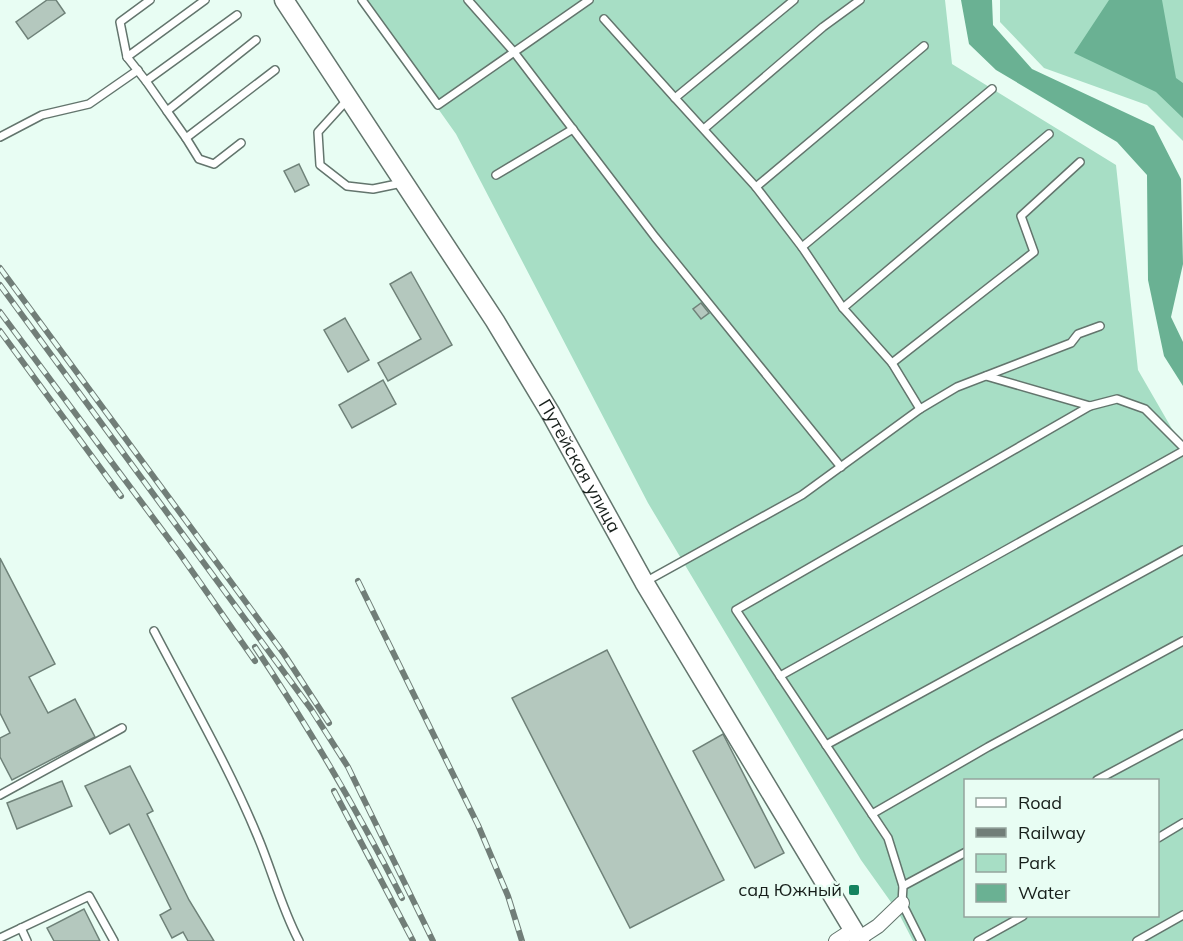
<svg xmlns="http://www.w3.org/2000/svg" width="1183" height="941" font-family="Mulish,sans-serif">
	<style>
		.green { fill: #a7dec5; fill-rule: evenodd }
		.water { fill: #6ab193 }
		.building { fill: #b4c8be; stroke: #6f8279; stroke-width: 1.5 }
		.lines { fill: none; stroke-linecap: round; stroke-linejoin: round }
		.service-casing { stroke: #63756d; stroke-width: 10 }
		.minor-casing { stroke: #63756d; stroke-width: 16 }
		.secondary-casing { stroke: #63756d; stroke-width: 21 }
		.service { stroke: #fff; stroke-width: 7 }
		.minor { stroke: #fff; stroke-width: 14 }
		.secondary { stroke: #fff; stroke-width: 18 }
		.rail-casing { stroke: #717e78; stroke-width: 6 }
		.rail { stroke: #e8fdf3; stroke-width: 4; stroke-dasharray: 11; stroke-linecap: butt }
		.poi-dot { fill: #14825f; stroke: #e8fdf3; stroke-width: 2 }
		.labels { text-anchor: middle; stroke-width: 5; stroke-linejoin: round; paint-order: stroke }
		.street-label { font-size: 18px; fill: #171f1b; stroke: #e8fdf3 }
		.poi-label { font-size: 18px; fill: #171f1b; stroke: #e8fdf3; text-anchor: end }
	</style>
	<rect width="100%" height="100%" fill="#e8fdf3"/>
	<g class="green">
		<path d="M361 0H945L952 64 1116 165 1138 370 1183 448V941H913L898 912 861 860 648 503 456 134ZM966 780H1158V916H966Z"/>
		<polygon points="1000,0 1183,0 1183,141 1147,105 1044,68 1000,22"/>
	</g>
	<g class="water">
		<polygon points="961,0 992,0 993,25 1032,69 1154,126 1181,179 1183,264 1171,317 1183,342 1183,386 1164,356 1148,280 1147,175 1117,142 996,70 969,44"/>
		<polygon points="1109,0 1162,0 1176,78 1183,83 1183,118 1156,92 1074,53"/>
	</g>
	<g class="building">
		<polygon points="47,0 56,0 65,13 28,39 16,22"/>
		<polygon points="299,164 309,185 295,192 284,171"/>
		<polygon points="411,272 452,345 388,381 378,363 421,339 390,284"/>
		<polygon points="701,303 709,313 701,319 693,309"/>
		<polygon points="345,318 369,360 348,372 324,330"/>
		<polygon points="383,380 396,404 352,428 339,405"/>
		<polygon points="0,558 55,664 29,677 48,713 75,699 95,737 12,780 0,757 0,738 10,733 0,713"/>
		<polygon points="607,650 724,880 630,928 512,698"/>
		<polygon points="723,734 784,853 755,868 693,751"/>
		<polygon points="130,766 153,811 147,814 189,900 214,941 188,941 183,932 172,938 160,915 171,909 129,824 110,834 85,786"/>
		<polygon points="62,781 72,806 17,829 7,803"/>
		<polygon points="84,909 100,941 54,941 47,928"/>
	</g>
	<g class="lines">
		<g class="service-casing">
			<g id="service">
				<polyline points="150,0 120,22 127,57 205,0"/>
				<polyline points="362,0 438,105 589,0"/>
				<polyline points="468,0 514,52 655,237 841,467"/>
				<polyline points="794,0 675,98 756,187 802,247 843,308 892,363 920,409"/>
				<polyline points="604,19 675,98"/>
				<polyline points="127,57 146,81 237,15"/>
				<polyline points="146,81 167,111 256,40"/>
				<polyline points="348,99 318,132 320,165 347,186 373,189 402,183"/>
				<polyline points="167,111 186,138 275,70"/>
				<polyline points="705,128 823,27 860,0"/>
				<polyline points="0,137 42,115 89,104 138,70"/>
				<polyline points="186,138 199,159 214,164 241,143"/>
				<polyline points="496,175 573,129"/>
				<polyline points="756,187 924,46"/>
				<polyline points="802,247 992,89"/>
				<polyline points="843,308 1049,134"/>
				<polyline points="892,363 1034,252 1021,216 1080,162"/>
				<polyline points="986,376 1090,406 1117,399 1145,409 1183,447"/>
				<polyline points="645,582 802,495 920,409 957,387 1071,343 1078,334 1100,326"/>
				<path d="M154 631C189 698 228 765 257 835 272 870 281 907 299 941"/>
				<polyline points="780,676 1183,451"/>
				<polyline points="826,745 1183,550"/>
				<polyline points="1097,780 1183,734"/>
				<polyline points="0,795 122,728"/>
				<polyline points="872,814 988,747 1183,641"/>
				<polyline points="1158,838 1183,823"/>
				<polyline points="966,852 903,886 888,838 736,610 1090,406"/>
				<polyline points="903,886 902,903 921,941"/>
				<polyline points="21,928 27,941"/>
				<polyline points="0,938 89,896 114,941"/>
				<polyline points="978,941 1023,916"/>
				<polyline points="1137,941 1183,915"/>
			</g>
		</g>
		<g class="minor-casing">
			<g id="minor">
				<polyline points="858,939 878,926 902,903"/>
				<polyline points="836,941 853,930"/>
			</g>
		</g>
		<g class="secondary-casing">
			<g id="secondary">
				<path id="s1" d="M284 0 495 321 551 414 644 582 860 941"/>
			</g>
		</g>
		<use href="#service" class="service"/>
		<use href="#minor" class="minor"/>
		<use href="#secondary" class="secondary"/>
		<g class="rail-casing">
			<g id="rail">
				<polyline points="0,268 284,654 329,723"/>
				<polyline points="0,285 311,709 348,767 433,941"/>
				<polyline points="0,312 180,554 255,661"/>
				<polyline points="0,331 121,496"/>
				<polyline points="358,581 478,825 508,896 522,941"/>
				<path d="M255 647C309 728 358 811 402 898"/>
				<polyline points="334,791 413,941"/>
			</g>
		</g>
		<use href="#rail" class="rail"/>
	</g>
	<rect class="poi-dot" x="848" y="884" width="12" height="12" rx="3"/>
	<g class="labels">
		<g class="street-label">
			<text dy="6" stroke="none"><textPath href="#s1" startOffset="552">Путейская улица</textPath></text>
		</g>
		<g class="poi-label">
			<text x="842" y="896">сад Южный</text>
		</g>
	</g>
	<rect x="964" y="779" width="195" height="138" fill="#e8fdf3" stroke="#94a49d" stroke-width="1.5"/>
	<rect x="976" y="798" width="30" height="9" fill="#ffffff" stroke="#94a49d" stroke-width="1.5"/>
	<text x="1018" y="809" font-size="18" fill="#171f1b">Road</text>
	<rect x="976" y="828" width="30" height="9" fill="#717e78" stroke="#94a49d" stroke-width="1.5"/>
	<text x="1018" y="839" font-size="18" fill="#171f1b">Railway</text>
	<rect x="976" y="854" width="30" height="18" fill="#a7dec5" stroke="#94a49d" stroke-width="1.5"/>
	<text x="1018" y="869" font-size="18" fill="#171f1b">Park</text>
	<rect x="976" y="884" width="30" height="18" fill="#6ab193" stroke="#94a49d" stroke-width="1.5"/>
	<text x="1018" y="899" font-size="18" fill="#171f1b">Water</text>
</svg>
